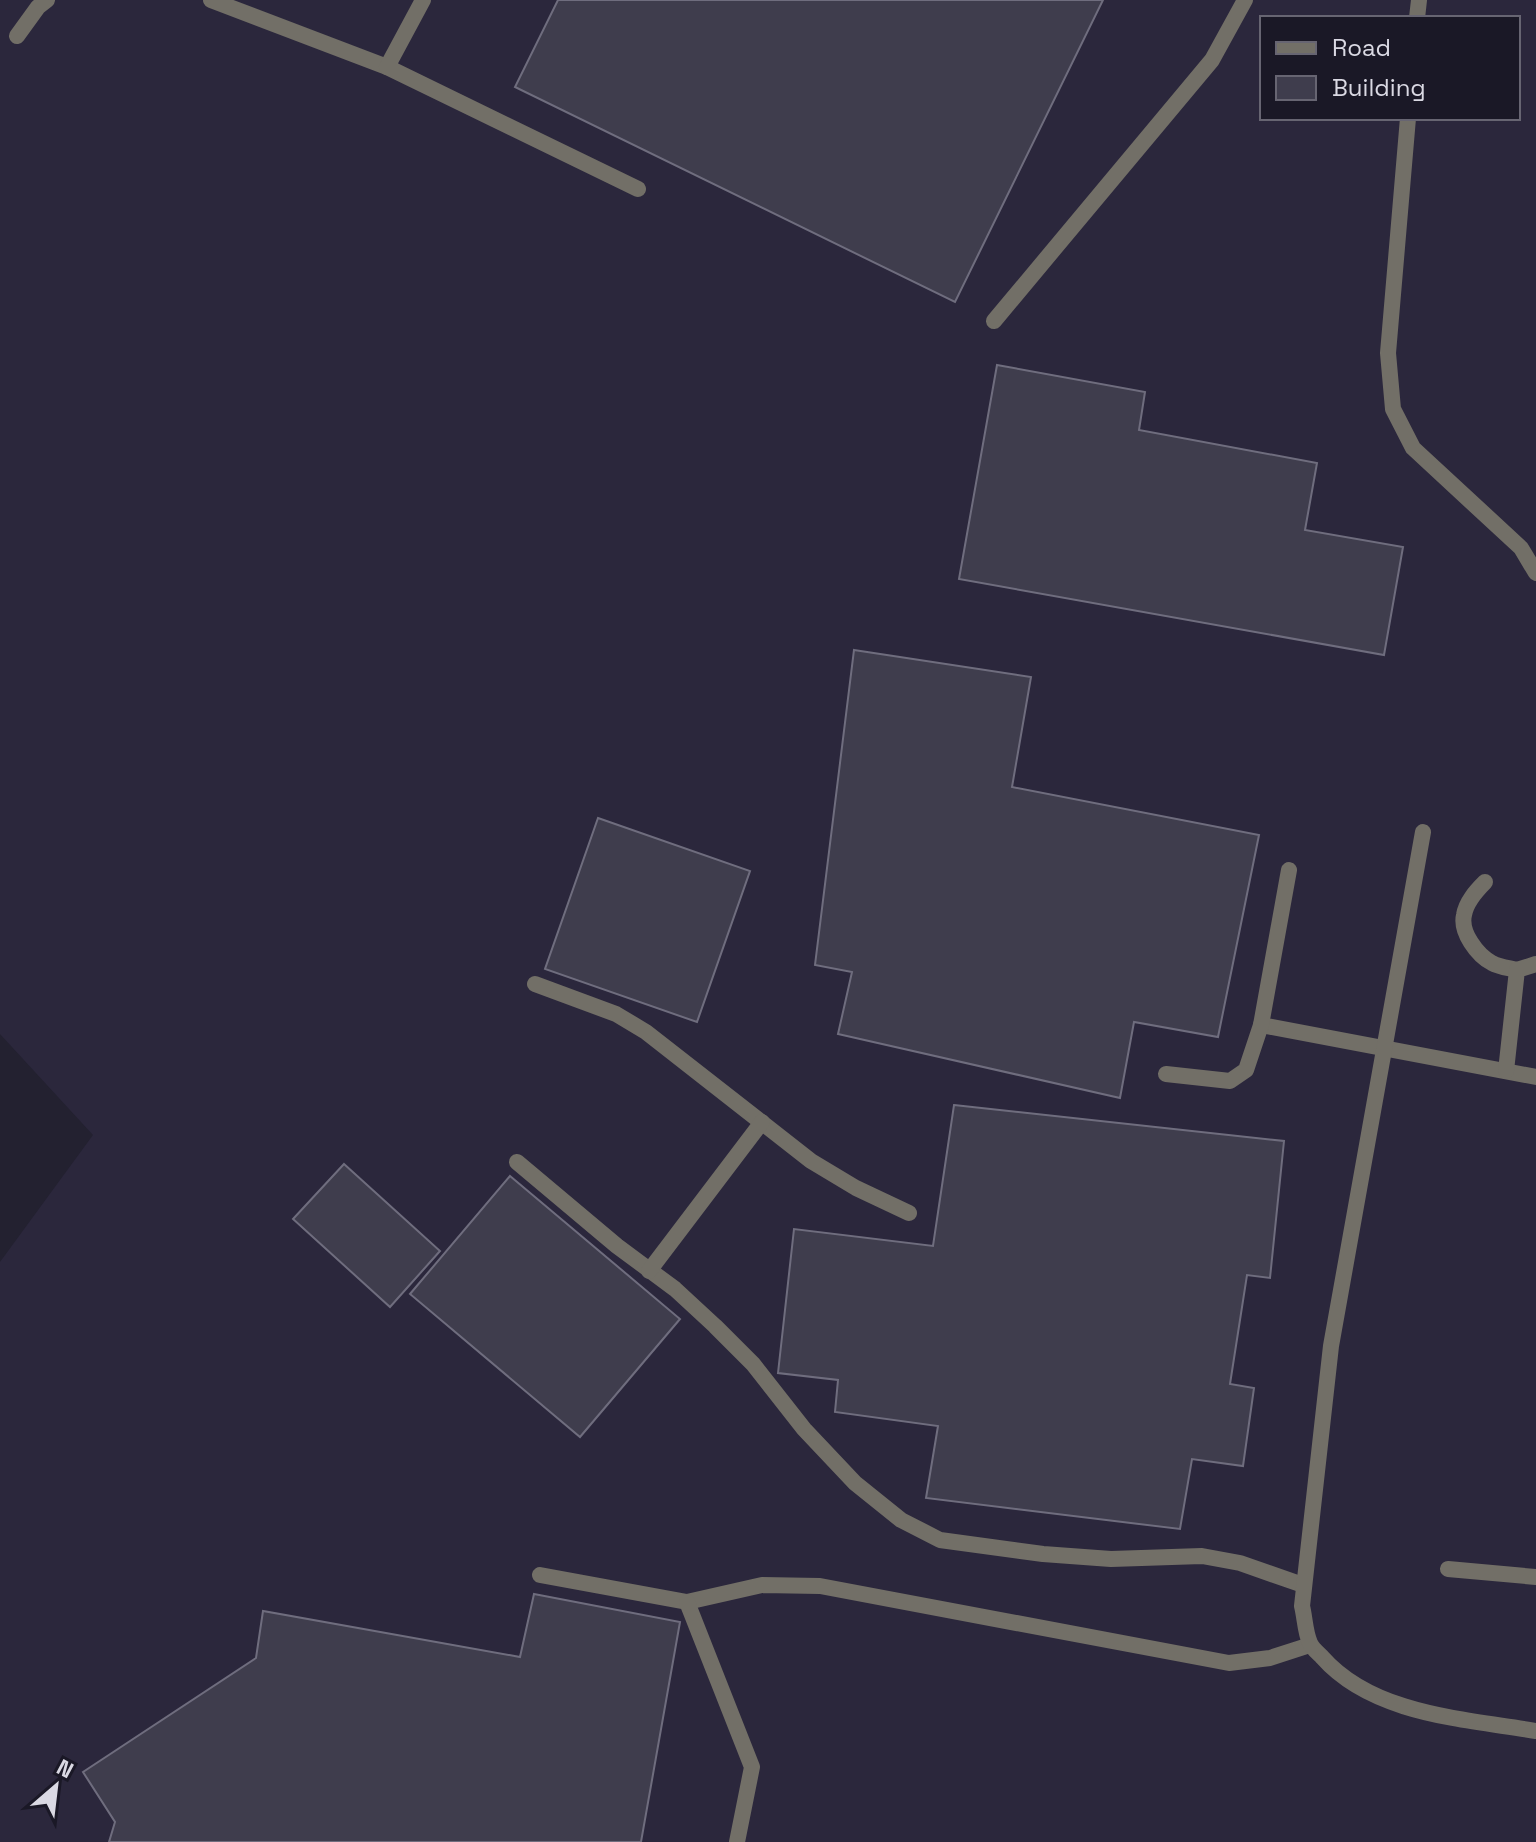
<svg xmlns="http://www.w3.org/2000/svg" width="1536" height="1842" font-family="'Space Grotesk',sans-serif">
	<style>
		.built { fill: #2b273c; fill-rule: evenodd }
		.building { fill: #3f3d4d; stroke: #6f6d7e; stroke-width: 2 }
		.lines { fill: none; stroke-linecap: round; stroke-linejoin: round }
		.lane { stroke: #726f67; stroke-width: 16 }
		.street { stroke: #726f67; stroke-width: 16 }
	</style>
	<rect width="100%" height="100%" fill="#232130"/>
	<path class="built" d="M0 0H1536V1842H0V1262L93 1135 0 1034ZM1262 18H1518V118H1262Z"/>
	<g class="building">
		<polygon points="558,0 1103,0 955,302 515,87"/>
		<polygon points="997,365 1145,392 1139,430 1317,463 1305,530 1403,547 1384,655 959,579"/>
		<polygon points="854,650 1031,677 1012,787 1259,835 1218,1037 1134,1022 1120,1098 838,1034 852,972 815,965"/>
		<polygon points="598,818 750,871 697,1022 545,969"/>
		<polygon points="954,1105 1284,1141 1270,1278 1247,1275 1230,1384 1254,1388 1243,1466 1192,1459 1180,1529 926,1498 938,1426 835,1412 838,1380 778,1373 794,1229 933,1246"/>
		<polygon points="344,1164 440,1251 390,1307 293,1219"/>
		<polygon points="510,1176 680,1319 580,1437 410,1294"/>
		<polygon points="534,1594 680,1622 641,1842 109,1842 115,1822 83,1772 256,1658 263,1611 520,1657"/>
	</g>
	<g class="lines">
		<g class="lane">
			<polyline points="211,0 387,67"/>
			<polyline points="423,0 387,67 638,189"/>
			<polyline points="17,36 38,7 47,0"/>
			<polyline points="994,321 1212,60 1245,0"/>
			<path d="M1485 882C1476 891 1466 902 1464 915 1460 932 1477 955 1492 963 1499 967 1509 968 1517 970"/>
			<polyline points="535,984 616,1014 646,1032 811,1161 856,1188 909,1213"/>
			<polyline points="1261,1025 1536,1077"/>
			<polyline points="1506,1071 1517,970 1536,964"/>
			<polyline points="1166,1074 1230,1081 1246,1070 1261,1025 1289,870"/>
			<polyline points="517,1162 617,1246 675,1289 715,1326 753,1364 804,1429 855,1483 901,1520 940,1540 1043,1554 1111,1559 1202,1556 1240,1563 1303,1585"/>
			<polyline points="649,1271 762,1122"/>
			<polyline points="1448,1569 1536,1577"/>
			<polyline points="540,1575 687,1602 762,1585 820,1586 1229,1663 1270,1658 1310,1645"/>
			<polyline points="687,1602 752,1767 737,1842"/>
		</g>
		<g class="street">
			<polyline points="1417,18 1419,0"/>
			<polyline points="1408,118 1388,353 1393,409 1413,448 1521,548 1536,573"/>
			<path d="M1423 832 1331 1346 1302 1606C1305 1618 1305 1632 1310 1643 1312 1648 1318 1653 1322 1657 1373 1715 1465 1719 1536 1731"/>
		</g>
	</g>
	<rect x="1260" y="16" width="260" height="104" fill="#1a1826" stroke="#676572" stroke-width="2"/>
	<rect x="1276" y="42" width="40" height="12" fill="#726f67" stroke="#676572" stroke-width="2"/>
	<text x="1332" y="56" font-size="24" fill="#dad9e3">Road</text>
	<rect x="1276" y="76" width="40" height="24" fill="#3f3d4d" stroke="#676572" stroke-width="2"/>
	<text x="1332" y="96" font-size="24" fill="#dad9e3">Building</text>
	<g transform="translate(56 1786) rotate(28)" stroke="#1a1826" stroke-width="6" paint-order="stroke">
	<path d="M0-6L14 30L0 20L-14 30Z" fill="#dad9e3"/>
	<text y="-12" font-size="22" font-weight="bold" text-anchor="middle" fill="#dad9e3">N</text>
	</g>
</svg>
